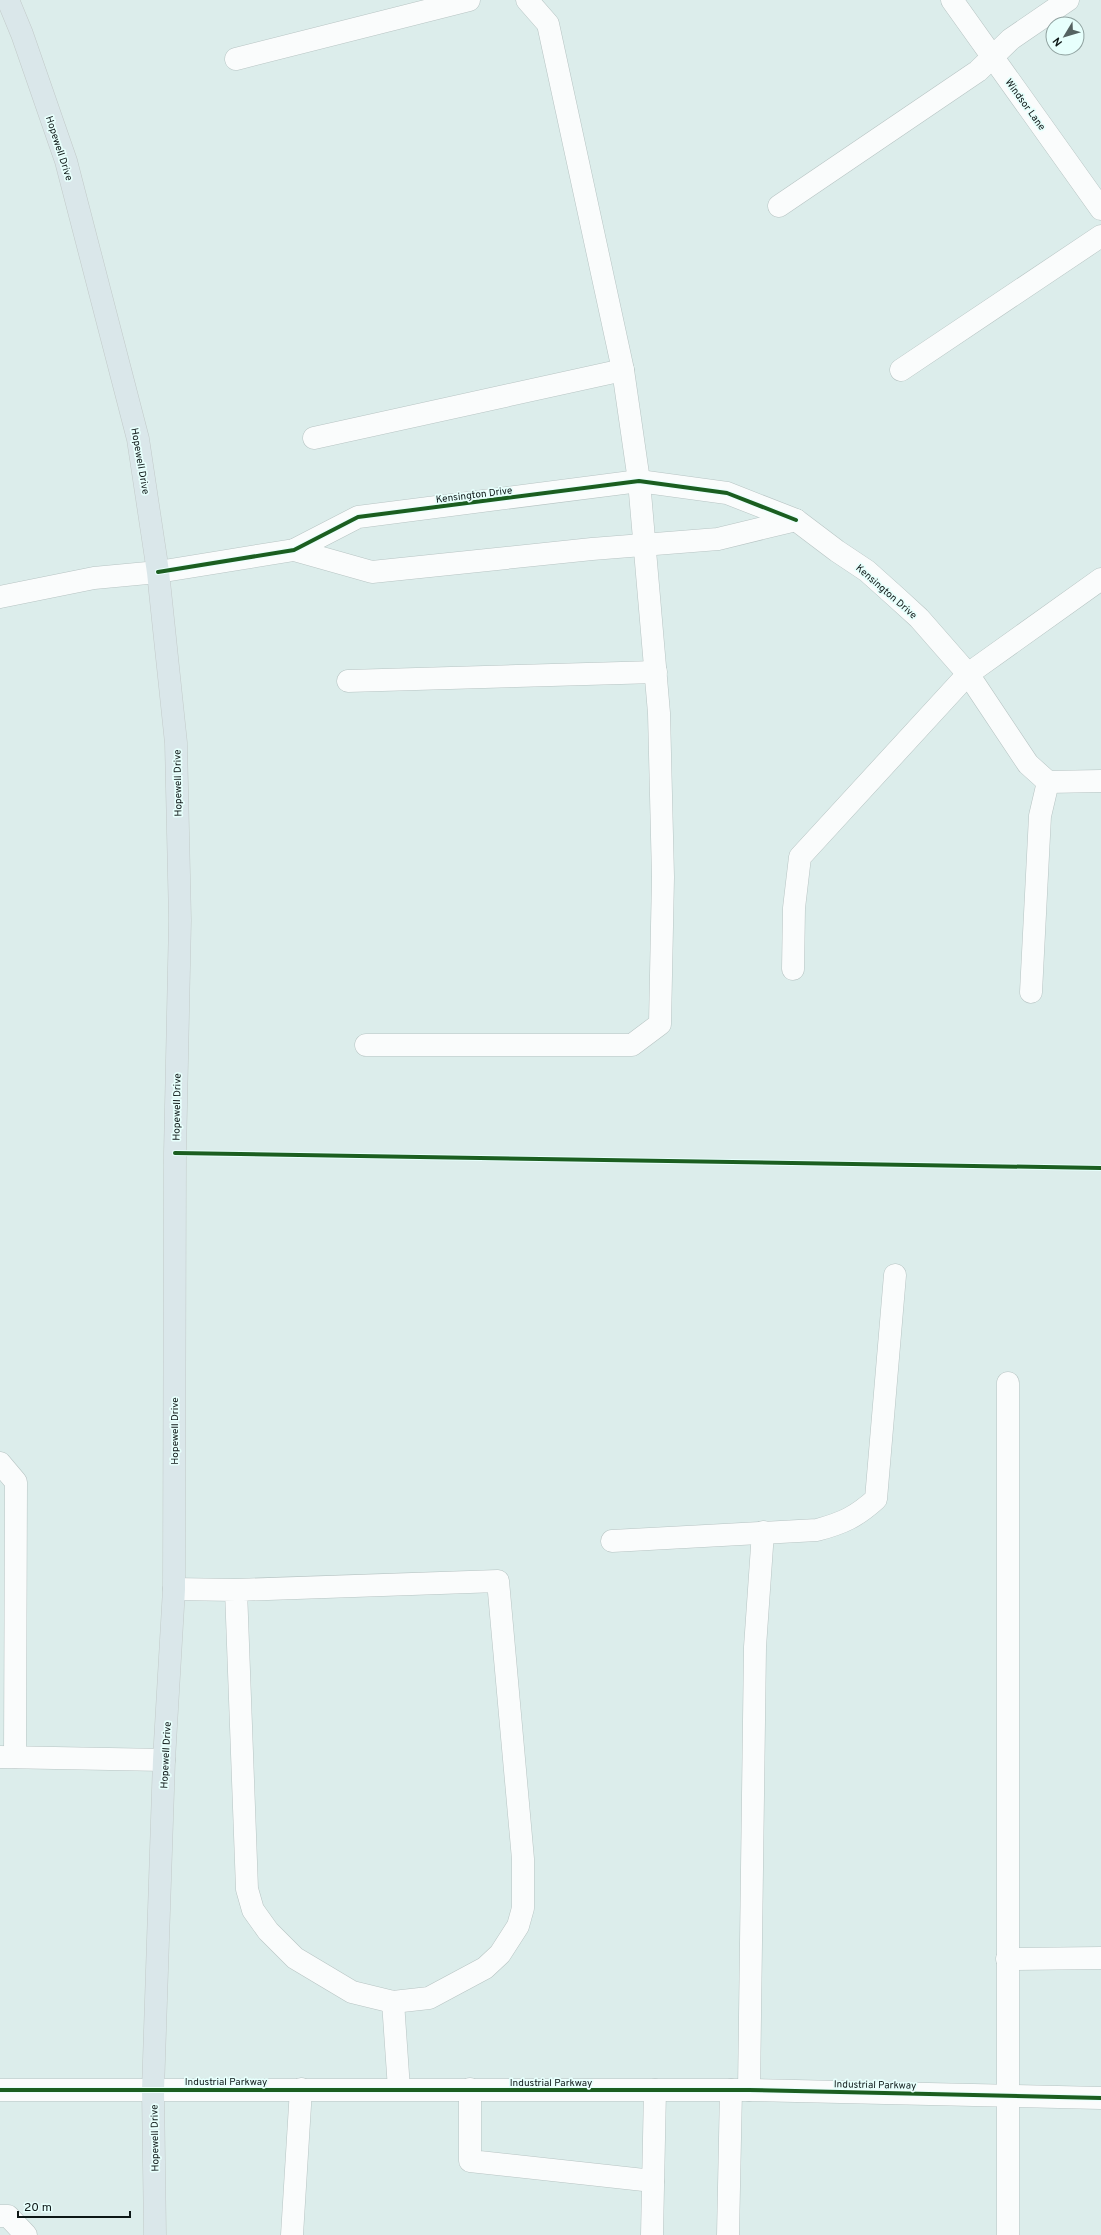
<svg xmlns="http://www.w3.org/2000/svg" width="1101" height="2235" font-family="Overpass,sans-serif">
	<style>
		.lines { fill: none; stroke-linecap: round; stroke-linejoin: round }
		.minor-casing { stroke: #b7c4c3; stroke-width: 23 }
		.major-casing { stroke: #c2cac9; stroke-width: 23 }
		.minor { stroke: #fafcfc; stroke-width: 22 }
		.major { stroke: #dae7ea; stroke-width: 22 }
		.cycleway-casing { stroke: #e7fffc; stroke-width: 6 }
		.cycleway { stroke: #1b5e20; stroke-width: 4 }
		.labels { text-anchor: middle; stroke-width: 3.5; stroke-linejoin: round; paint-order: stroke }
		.street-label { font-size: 10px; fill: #0d1716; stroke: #e7fffc }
	</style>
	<rect width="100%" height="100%" fill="#dcedeb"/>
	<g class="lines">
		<g class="minor-casing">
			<g id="minor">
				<polyline points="952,0 1101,209"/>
				<polyline points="236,59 469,0"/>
				<polyline points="779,206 978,71 1011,39 1068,0"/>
				<polyline points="901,370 1101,236"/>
				<polyline points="314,438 623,370"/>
				<polyline points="294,550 372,572 592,549 718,539 796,520"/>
				<polyline points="0,597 94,578 158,572 294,550 358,517 639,481 727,493 796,520 837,551 867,571 896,597 919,618 968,674 1028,764 1048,782 1101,781"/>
				<polyline points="348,681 656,672"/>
				<polyline points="793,969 794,908 800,857 968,674 1101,579"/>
				<polyline points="1031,992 1040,816 1048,782"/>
				<polyline points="366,1045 632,1045 660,1024 663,877 659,713 639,481 623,370 548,24 527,0"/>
				<polyline points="1008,1383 1008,2235"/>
				<polyline points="0,1463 16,1482 15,1757"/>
				<path d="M612 1541 817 1530C843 1523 856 1517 876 1499L895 1275"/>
				<polyline points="174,1589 236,1590 498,1581 523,1859 523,1908 518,1926 500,1954 485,1968 429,1998 393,2002 352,1992 295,1958 268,1931 253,1910 247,1889 236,1590"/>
				<polyline points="0,1757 164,1760"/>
				<polyline points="1007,1959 1101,1958"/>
				<polyline points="393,2002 399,2089"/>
				<polyline points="470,2089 470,2161 653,2181"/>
				<polyline points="0,2090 749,2090 1101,2098"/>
				<polyline points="749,2090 755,1647 763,1532"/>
				<polyline points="0,2216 8,2216 26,2235"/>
				<polyline points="292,2235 301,2089"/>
				<polyline points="652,2235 655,2090"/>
				<polyline points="728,2235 731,2090"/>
			</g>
		</g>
		<g class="major-casing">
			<polyline id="major" points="8,0 22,34 66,161 138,439 158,572 176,743 180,920 175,1153 174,1589 164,1760 153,2090 155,2235"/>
		</g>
		<use href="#minor" class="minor"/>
		<use href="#major" class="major"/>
		<g class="cycleway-casing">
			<g id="cycleway">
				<polyline points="158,572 294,550 358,517 639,481 727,493 796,520"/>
				<polyline points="175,1153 1101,1168"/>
				<polyline points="0,2090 749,2090 1101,2098"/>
			</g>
		</g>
		<use href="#cycleway" class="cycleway"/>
	</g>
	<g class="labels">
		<g class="street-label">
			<text transform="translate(1026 104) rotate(54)" y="4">Windsor Lane</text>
			<text transform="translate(60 148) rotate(72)" y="4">Hopewell Drive</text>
			<text transform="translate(141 461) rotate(80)" y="4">Hopewell Drive</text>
			<text transform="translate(474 494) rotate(-7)" y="4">Kensington Drive</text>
			<text transform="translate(887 591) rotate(41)" y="4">Kensington Drive</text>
			<text transform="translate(177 783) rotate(-91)" y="4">Hopewell Drive</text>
			<text transform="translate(176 1107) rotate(-89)" y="4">Hopewell Drive</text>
			<text transform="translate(174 1431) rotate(-90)" y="4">Hopewell Drive</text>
			<text transform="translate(165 1755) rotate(-87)" y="4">Hopewell Drive</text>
			<text x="226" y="2085">Industrial Parkway</text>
			<text x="551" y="2086">Industrial Parkway</text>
			<text transform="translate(875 2084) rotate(1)" y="4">Industrial Parkway</text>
			<text transform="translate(154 2138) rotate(-91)" y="4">Hopewell Drive</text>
		</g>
	</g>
	<g transform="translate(1065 36) rotate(232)"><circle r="19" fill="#e7fffc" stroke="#90a2a0"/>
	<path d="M0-3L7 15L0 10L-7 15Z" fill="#556261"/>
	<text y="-6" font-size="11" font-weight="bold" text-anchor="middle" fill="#0d1716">N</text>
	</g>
	<path d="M18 2211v6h112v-6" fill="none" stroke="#0d1716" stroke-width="2"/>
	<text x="24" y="2211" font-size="12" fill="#0d1716" stroke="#e7fffc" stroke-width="3" paint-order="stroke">20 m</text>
</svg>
